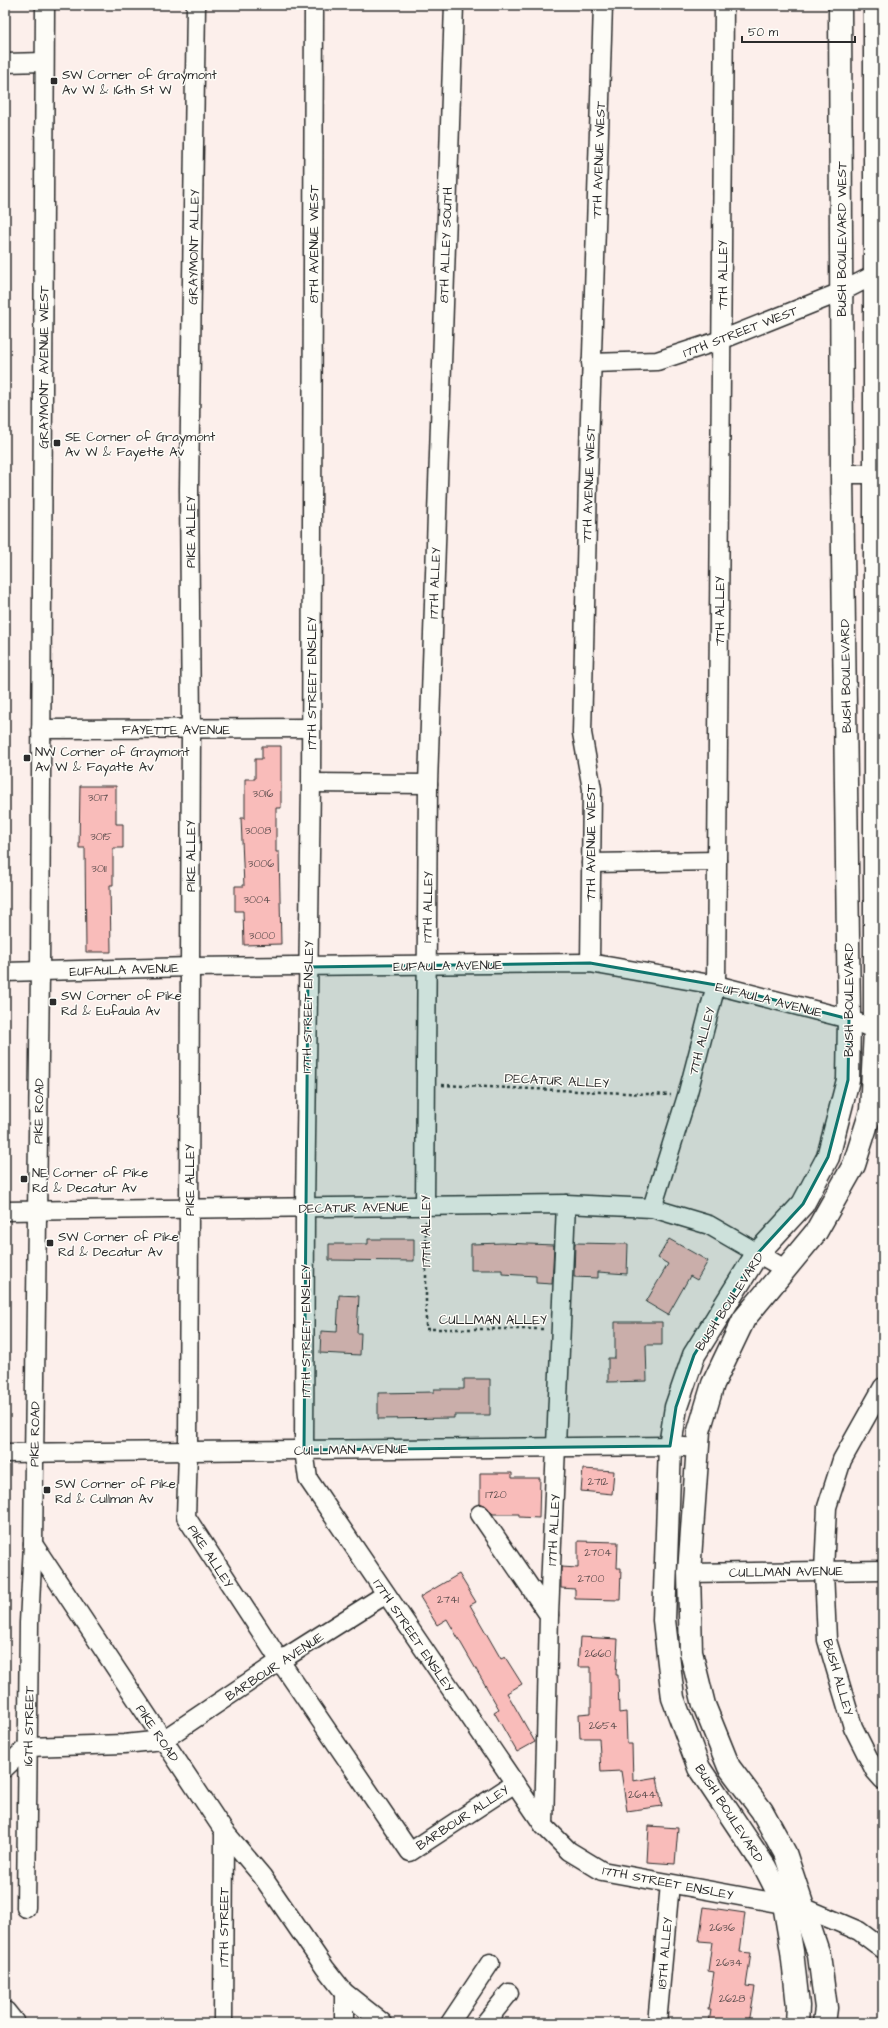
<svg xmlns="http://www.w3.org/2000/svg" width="888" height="2028" font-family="'Architects Daughter',sans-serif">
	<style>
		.building { fill: #f9bcba; stroke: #2b2b2b }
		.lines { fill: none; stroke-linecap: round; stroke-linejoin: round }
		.minor-casing { stroke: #2b2b2b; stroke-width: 21 }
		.major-casing { stroke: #2b2b2b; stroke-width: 25 }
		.highway-casing { stroke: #2b2b2b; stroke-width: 25 }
		.path { stroke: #2b2b2b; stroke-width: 2.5; stroke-dasharray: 3 3; stroke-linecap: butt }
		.minor { stroke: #fdfcf7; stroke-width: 18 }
		.major { stroke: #fdfcf7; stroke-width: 22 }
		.highway { stroke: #fdfcf7; stroke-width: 22 }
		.marked { fill: #0f766e; fill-opacity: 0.2; stroke: #0f766e; stroke-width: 3; stroke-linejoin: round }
		.poi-dot { fill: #2b2b2b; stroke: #fdfcf7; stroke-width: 1.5 }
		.labels { text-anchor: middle; stroke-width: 3; stroke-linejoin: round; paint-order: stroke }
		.number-label { font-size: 11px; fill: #5e4f4f }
		.poi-label { font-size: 13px; fill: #2b2b2b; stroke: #fdfcf7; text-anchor: start }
		.street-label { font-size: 13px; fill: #2b2b2b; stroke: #fdfcf7 }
	</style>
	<rect width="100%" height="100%" fill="#fcefeb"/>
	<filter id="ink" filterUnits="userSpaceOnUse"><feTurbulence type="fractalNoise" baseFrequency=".025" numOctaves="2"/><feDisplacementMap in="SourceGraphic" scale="8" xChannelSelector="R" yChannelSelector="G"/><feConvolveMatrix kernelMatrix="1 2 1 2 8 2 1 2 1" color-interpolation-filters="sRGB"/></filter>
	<g filter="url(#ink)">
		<g class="building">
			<polygon points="262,746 281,746 281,808 276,808 276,852 279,852 281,944 244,945 243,911 235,911 235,886 244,886 241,818 245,818 245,779 255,779 255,759 262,759"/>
			<polygon points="80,786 116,786 116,824 123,824 123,848 113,848 113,885 110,885 111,952 86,952 85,848 79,848"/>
			<polygon points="368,1239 414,1239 414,1261 329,1260 329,1244 368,1244"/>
			<polygon points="669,1239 708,1261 697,1280 690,1276 668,1315 646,1302 668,1264 658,1258"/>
			<polygon points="503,1243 554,1245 552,1284 536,1283 536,1276 502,1274 502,1270 471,1270 471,1244"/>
			<polygon points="575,1243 628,1244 627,1274 598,1272 598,1278 574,1277"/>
			<polygon points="339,1295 359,1296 357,1333 361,1333 360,1355 320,1353 321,1331 337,1332"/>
			<polygon points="615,1322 662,1322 662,1345 646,1345 647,1381 608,1382 608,1358 615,1358"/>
			<polygon points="464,1379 490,1379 490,1415 454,1415 454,1418 378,1419 378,1393 434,1392 434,1389 464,1389"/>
			<polygon points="583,1469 614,1471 612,1494 581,1491"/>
			<polygon points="480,1473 512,1473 512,1478 540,1478 539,1518 519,1517 519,1514 493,1514 485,1505 480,1504"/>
			<polygon points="578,1541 618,1542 617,1568 621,1568 620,1600 575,1599 575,1589 561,1588 561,1567 578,1568"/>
			<polygon points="459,1574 476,1602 470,1605 501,1659 505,1657 522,1684 507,1693 535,1742 517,1752 494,1712 499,1709 447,1619 437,1625 420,1597"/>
			<polygon points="580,1637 618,1639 616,1675 618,1675 619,1713 626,1712 627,1744 632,1744 633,1781 657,1777 662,1806 627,1811 621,1771 601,1772 599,1738 580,1738 579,1714 591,1713 591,1667 578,1667"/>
			<polygon points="649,1826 678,1828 675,1864 647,1862"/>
			<polygon points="704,1907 745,1913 740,1952 751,1953 746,1986 755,1987 749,2023 709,2023 711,2010 708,2010 714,1972 708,1971 712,1942 699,1941"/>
		</g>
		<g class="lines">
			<g class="minor-casing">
				<g id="minor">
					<polyline points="196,5 189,489 191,728 188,1451 186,1517 280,1661 410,1852 515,1783"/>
					<polyline points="314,5 311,783 305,1208 304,1450 308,1479 544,1826 569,1851 602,1871 805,1908 859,1931 883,1949"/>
					<polyline points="5,63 44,62"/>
					<polyline points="591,363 657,361 721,340 841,292 876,274 883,274"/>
					<polyline points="842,474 883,474"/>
					<polyline points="41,729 311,728"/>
					<polyline points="311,783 428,784"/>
					<polyline points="591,863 717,861"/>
					<polyline points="590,963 592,789 582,733 588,481 603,5"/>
					<polyline points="5,972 190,967 590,963 716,985 849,1019 883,1033"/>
					<polyline points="425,1206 428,784 454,5"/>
					<polyline points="652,1208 687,1096 716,985 724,5"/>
					<polyline points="5,1211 566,1204 652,1208 709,1225 785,1269"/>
					<polyline points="883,1387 842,1460 827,1507 824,1571 827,1640 853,1727 875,1771 883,1780"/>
					<polyline points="5,1453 670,1446 698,1448"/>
					<polyline points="480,1514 549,1615 544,1826"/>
					<polyline points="33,1544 224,1831 262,1876 325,1968 344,1992 383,2023"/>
					<polyline points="689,1573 883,1570"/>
					<polyline points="549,1615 566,1204"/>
					<polyline points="5,1768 27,1747 124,1744 163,1740 280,1661 386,1594"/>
					<polyline points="26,1908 29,1623 33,1544 40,972 45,5"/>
					<polyline points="344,1992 344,2023"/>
					<polyline points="223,2023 224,1831"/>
					<polyline points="450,2023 490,1963"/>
					<polyline points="485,2023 509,1993"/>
					<polyline points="657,2023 670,1884"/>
				</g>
			</g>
			<g class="major-casing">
				<g id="major">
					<polyline points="797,2023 798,2006 792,1951 784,1904 765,1867 699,1768 673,1698 664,1620 670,1446 676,1407 694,1355 757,1254 803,1204 828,1157 848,1080 849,1019 842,474 840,5"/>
					<polyline points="824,2023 826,2008 819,1955 785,1853 762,1811 729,1767 704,1705 691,1652 689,1573 699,1431 713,1384 744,1319 816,1232 854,1165 871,1111 875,1030 875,5"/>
				</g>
			</g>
			<g class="highway-casing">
				<polyline id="highway" points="5,2013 13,2023"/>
			</g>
			<g class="path">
				<polyline points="442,1085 671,1095"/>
				<polyline points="426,1221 426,1329 544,1329"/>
			</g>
			<use href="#minor" class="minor"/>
			<use href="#major" class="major"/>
			<use href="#highway" class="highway"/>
		</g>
	</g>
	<path class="marked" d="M590 963 716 985 849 1019 848 1080 828 1157 803 1204 757 1254 694 1355 676 1407 670 1446 304 1450 308 967Z"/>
	<g class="poi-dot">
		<rect x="50" y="77" width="8" height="8" rx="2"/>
		<rect x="53" y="439" width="8" height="8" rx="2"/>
		<rect x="23" y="754" width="8" height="8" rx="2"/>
		<rect x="49" y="998" width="8" height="8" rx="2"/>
		<rect x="20" y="1175" width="8" height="8" rx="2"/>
		<rect x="46" y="1239" width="8" height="8" rx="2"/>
		<rect x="43" y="1486" width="8" height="8" rx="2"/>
	</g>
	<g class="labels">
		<g class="number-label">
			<text x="263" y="797">3016</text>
			<text x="98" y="801">3017</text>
			<text x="258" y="834">3008</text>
			<text x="101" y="840">3015</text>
			<text x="261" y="867">3006</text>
			<text x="99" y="872">3011</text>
			<text x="257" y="903">3004</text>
			<text x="262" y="939">3000</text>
			<text x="598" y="1485">2712</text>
			<text x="496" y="1498">1720</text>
			<text x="598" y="1556">2704</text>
			<text x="591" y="1582">2700</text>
			<text x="448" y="1603">2741</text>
			<text x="598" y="1657">2660</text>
			<text x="603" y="1729">2654</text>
			<text x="642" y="1798">2644</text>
			<text x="722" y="1931">2636</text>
			<text x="729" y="1966">2634</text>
			<text x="732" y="2002">2628</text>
		</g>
		<g class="poi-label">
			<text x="62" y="79">SW Corner of Graymont<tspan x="62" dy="15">Av W &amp; 16th St W</tspan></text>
			<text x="65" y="441">SE Corner of Graymont<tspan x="65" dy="15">Av W &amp; Fayette Av</tspan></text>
			<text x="35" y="756">NW Corner of Graymont<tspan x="35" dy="15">Av W &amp; Fayatte Av</tspan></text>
			<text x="61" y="1000">SW Corner of Pike<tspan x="61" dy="15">Rd &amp; Eufaula Av</tspan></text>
			<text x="32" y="1177">NE Corner of Pike<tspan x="32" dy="15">Rd &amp; Decatur Av</tspan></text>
			<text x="58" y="1241">SW Corner of Pike<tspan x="58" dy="15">Rd &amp; Decatur Av</tspan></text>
			<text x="55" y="1488">SW Corner of Pike<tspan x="55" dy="15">Rd &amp; Cullman Av</tspan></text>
		</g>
		<g class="street-label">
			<text transform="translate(598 160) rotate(-88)" y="5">7TH AVENUE WEST</text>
			<text transform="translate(841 239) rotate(-90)" y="5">BUSH BOULEVARD WEST</text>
			<text transform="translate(313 244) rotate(-90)" y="5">8TH AVENUE WEST</text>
			<text transform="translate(445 245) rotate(-88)" y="5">8TH ALLEY SOUTH</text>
			<text transform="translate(193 247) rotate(-89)" y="5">GRAYMONT ALLEY</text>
			<text transform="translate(722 275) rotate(-90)" y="5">7TH ALLEY</text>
			<text transform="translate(740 331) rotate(-21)" y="5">17TH STREET WEST</text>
			<text transform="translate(43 367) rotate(-90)" y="5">GRAYMONT AVENUE WEST</text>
			<text transform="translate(588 484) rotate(-88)" y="5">7TH AVENUE WEST</text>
			<text transform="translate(190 532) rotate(-90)" y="5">PIKE ALLEY</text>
			<text transform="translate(434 583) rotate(-88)" y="5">17TH ALLEY</text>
			<text transform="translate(719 611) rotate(-90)" y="5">7TH ALLEY</text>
			<text transform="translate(845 676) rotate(-91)" y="5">BUSH BOULEVARD</text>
			<text transform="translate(311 683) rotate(-90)" y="5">17TH STREET ENSLEY</text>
			<text x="176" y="734">FAYETTE AVENUE</text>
			<text transform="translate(590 843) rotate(-90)" y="5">7TH AVENUE WEST</text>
			<text transform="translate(190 856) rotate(-90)" y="5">PIKE ALLEY</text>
			<text transform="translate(427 907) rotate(-89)" y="5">17TH ALLEY</text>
			<text transform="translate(448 965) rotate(-1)" y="5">EUFAULA AVENUE</text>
			<text transform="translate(124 969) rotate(-2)" y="5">EUFAULA AVENUE</text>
			<text transform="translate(769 999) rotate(14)" y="5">EUFAULA AVENUE</text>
			<text transform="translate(848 1000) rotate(-90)" y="5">BUSH BOULEVARD</text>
			<text transform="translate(307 1007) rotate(-89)" y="5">17TH STREET ENSLEY</text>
			<text transform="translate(701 1041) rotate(-75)" y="5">7TH ALLEY</text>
			<text transform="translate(557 1080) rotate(3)" y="5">DECATUR ALLEY</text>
			<text transform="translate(38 1111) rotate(-89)" y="5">PIKE ROAD</text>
			<text transform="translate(189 1180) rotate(-90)" y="5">PIKE ALLEY</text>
			<text transform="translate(354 1207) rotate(-1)" y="5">DECATUR AVENUE</text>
			<text transform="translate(425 1231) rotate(-90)" y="5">17TH ALLEY</text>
			<text transform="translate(729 1301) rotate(-57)" y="5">BUSH BOULEVARD</text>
			<text x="493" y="1324">CULLMAN ALLEY</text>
			<text transform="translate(305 1331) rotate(-90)" y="5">17TH STREET ENSLEY</text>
			<text transform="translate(34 1434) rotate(-89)" y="5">PIKE ROAD</text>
			<text transform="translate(351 1449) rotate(-1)" y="5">CULLMAN AVENUE</text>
			<text transform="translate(553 1530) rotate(-87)" y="5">17TH ALLEY</text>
			<text transform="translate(211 1556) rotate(57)" y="5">PIKE ALLEY</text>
			<text transform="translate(786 1571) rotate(-1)" y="5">CULLMAN AVENUE</text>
			<text transform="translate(414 1635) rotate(56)" y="5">17TH STREET ENSLEY</text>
			<text transform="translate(274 1666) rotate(-33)" y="5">BARBOUR AVENUE</text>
			<text transform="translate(839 1677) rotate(74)" y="5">BUSH ALLEY</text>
			<text transform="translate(28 1726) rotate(-89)" y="5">16TH STREET</text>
			<text transform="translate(158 1733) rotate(56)" y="5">PIKE ROAD</text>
			<text transform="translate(730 1813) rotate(57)" y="5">BUSH BOULEVARD</text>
			<text transform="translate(462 1817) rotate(-33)" y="5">BARBOUR ALLEY</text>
			<text transform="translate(668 1882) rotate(11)" y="5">17TH STREET ENSLEY</text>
			<text transform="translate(223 1927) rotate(-90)" y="5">17TH STREET</text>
			<text transform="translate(664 1953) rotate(-85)" y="5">18TH ALLEY</text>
		</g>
	</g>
	<rect width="888" height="2028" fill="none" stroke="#fdfcf7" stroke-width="20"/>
	<rect x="10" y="10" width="868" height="2008" fill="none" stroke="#2b2b2b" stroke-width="1.5" filter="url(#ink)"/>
	<path d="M742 36v6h113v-6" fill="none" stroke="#2b2b2b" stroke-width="2"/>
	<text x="748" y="36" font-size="12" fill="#2b2b2b" stroke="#fdfcf7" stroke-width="3" paint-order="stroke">50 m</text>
</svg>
